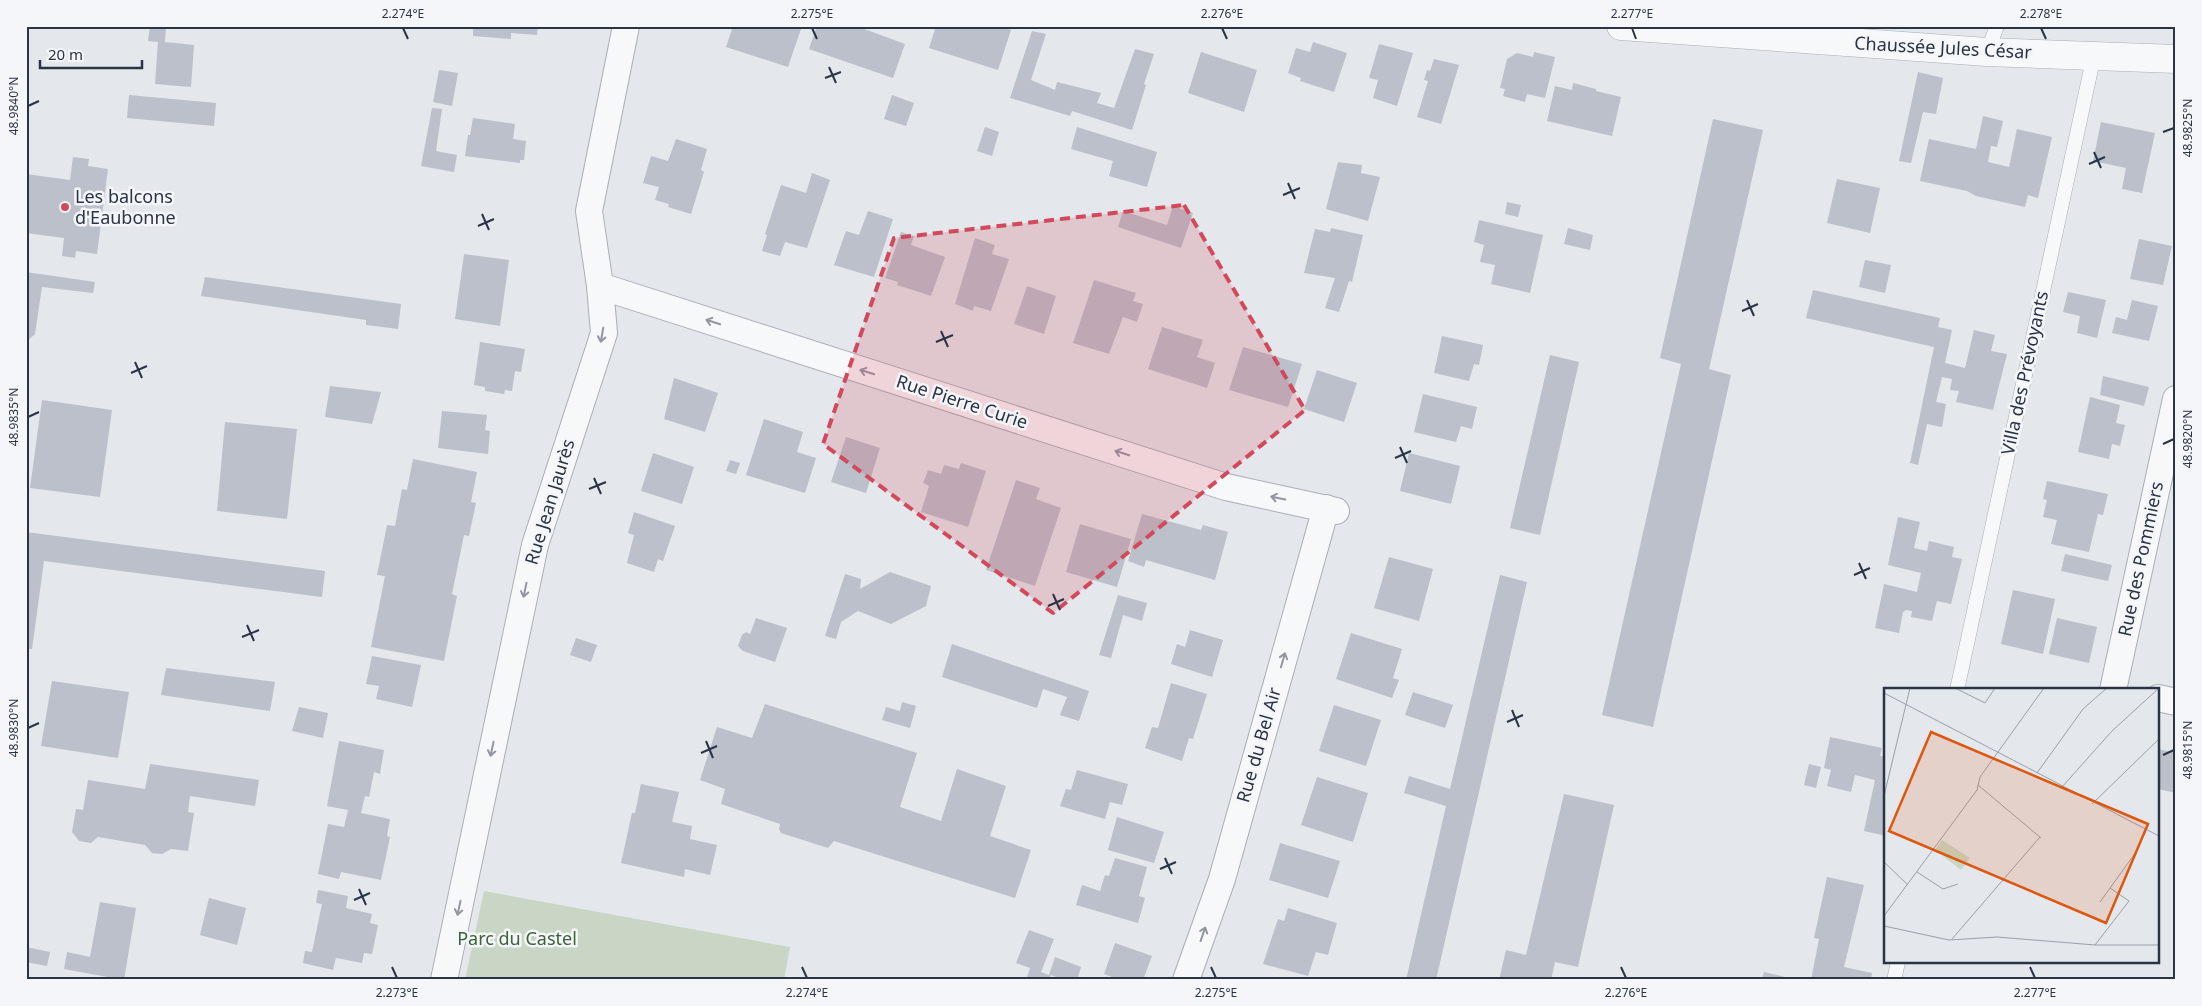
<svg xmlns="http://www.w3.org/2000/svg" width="2202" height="1006" font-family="'Noto Sans',sans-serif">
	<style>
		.green { fill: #c9d6c5 }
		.building { fill: #bbc0ca }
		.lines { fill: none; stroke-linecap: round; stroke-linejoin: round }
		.service-casing { stroke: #a9aeb7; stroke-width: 15 }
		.minor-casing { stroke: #a9aeb7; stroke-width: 28 }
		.tertiary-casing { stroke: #a9aeb7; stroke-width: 29 }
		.service { stroke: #f7f8fa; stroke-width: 14 }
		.minor { stroke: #f7f8fa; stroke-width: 26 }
		.tertiary { stroke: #f7f8fa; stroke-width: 28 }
		.oneway { stroke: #9196a0 }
		.marked { fill: #d1495b; fill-opacity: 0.2; stroke: #d1495b; stroke-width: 4; stroke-dasharray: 10 6; stroke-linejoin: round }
		.ticks { fill: none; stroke: #2b3445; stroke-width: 2 }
		.poi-dot { fill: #d1495b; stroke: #f4f6f9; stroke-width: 2 }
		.labels { text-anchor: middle; stroke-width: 5; stroke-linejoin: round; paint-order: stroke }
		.street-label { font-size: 18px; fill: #2b3445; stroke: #f4f6f9 }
		.poi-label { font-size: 18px; fill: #2b3445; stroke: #f4f6f9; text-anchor: start }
		.park-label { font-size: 18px; fill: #3f6138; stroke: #f4f6f9 }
		.inset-road { fill: none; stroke: #9a9fa9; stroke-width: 1 }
		.view { fill: #df570f; fill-opacity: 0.15; stroke: #df570f; stroke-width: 2.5 }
		.inset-edge { fill: none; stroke: #2b3445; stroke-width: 2.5 }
		.neatline { fill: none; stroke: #2b3445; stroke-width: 2 }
		.ticks-label { font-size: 12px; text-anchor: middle; fill: #2b3445 }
	</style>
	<rect width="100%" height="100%" fill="#e4e7ec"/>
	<polygon class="green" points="484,891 790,947 784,980 465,980"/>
	<g class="building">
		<polygon points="150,26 166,26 165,42 194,45 191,87 155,84 158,42 148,41"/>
		<polygon points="473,26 538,26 537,35 511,33 511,39 473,36"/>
		<polygon points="733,26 802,26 788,67 726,47"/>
		<polygon points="817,26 856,26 905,44 893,78 809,49"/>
		<polygon points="936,26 998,26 1011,30 998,70 929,48"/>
		<polygon points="1032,31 1046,34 1031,80 1055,90 1057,82 1101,93 1097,103 1114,108 1135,49 1154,54 1144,84 1146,85 1132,130 1072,111 1070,116 1010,98"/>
		<polygon points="1313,42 1347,53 1334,92 1300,81 1301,78 1288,73 1296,48 1310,52"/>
		<polygon points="1379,44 1413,53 1397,106 1373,98 1378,80 1369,78"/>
		<polygon points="1201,52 1257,70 1244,112 1188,93"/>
		<polygon points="1534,52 1555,57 1545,98 1527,94 1525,102 1503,96 1505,89 1500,88 1507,59 1517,53 1533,57"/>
		<polygon points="1434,59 1459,65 1441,124 1417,117 1428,81 1424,80 1427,70 1430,71"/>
		<polygon points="439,70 458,73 452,106 433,102"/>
		<polygon points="1918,72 1943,78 1936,114 1923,112 1911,163 1899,161"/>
		<polygon points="1573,83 1596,89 1596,91 1621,97 1612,136 1547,121 1555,86 1572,90"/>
		<polygon points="129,95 216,103 214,126 127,118"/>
		<polygon points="892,95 914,103 906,126 884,119"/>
		<polygon points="432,108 442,109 436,151 457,155 454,172 421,166"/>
		<polygon points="1983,116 2003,121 1997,147 1991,146 1988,162 2009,167 2017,129 2052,137 2038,198 2028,195 2025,207 1976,196 1967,191 1920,181 1929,139 1976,149"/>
		<polygon points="473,118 515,124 513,139 526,141 524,160 520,160 520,163 465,156 468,135 470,135"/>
		<polygon points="1713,119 1763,130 1709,369 1731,375 1653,727 1602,715 1681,364 1660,358"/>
		<polygon points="2101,122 2155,133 2142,193 2122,189 2126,168 2093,161"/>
		<polygon points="985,127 999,132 992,156 977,151"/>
		<polygon points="1077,127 1157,152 1147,187 1109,176 1113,161 1071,149"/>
		<polygon points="676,139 707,149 701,170 704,172 691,214 668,207 669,204 655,200 659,187 643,183 651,156 668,161"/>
		<polygon points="73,157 89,159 88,166 108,169 97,254 76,251 75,258 62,256 64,238 26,233 26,174 70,180"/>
		<polygon points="1338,162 1362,165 1361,173 1380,177 1368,221 1326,209"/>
		<polygon points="812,173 830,180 807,248 785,242 780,256 762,251 767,235 765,234 781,185 806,193"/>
		<polygon points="1837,179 1880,188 1870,233 1827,223"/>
		<polygon points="1507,202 1521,205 1518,217 1505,214"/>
		<polygon points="1173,206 1193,213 1181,248 1118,227 1123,211 1167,225"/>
		<polygon points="868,211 893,219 874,277 834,265 846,231 859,235"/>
		<polygon points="1479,220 1543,235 1530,293 1491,284 1495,265 1480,262 1484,245 1474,242"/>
		<polygon points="1331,228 1363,235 1352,282 1349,281 1339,312 1325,308 1335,278 1304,273 1315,229 1330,232"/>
		<polygon points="1568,228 1593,235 1590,250 1564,244"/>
		<polygon points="901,232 914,236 911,245 945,257 931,296 897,285 898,282 885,278"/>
		<polygon points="975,238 995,245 992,254 1009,259 991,311 974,306 973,311 955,304"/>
		<polygon points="2139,239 2172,246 2163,285 2130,279"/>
		<polygon points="464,254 509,260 500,326 455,319"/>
		<polygon points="1865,260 1891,265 1885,293 1859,287"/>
		<polygon points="26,272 95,282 93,293 42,287 35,334 26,342"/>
		<polygon points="205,277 401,304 398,329 366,325 366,320 201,296"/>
		<polygon points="1094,280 1136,293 1133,301 1143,304 1137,322 1123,317 1109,354 1073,343"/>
		<polygon points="1027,286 1056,296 1044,334 1014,324"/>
		<polygon points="1813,290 1940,318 1938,327 1952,330 1945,363 1965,368 1974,330 1995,335 1991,351 2007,354 1993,410 1956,402 1959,391 1950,390 1952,379 1942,377 1936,402 1946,404 1942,427 1927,424 1918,465 1910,463 1934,347 1806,318"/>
		<polygon points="2068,292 2106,300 2097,338 2077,333 2080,316 2063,312"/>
		<polygon points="2132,300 2158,306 2149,341 2112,333 2116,317 2127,320"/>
		<polygon points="1162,327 1203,340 1197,357 1215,363 1207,388 1148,369"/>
		<polygon points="1442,336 1483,345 1479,365 1474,364 1469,381 1434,373"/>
		<polygon points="480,342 525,349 521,372 515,371 512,391 505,390 504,394 485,391 485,387 474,385"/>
		<polygon points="1243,347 1302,364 1288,407 1229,390"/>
		<polygon points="1550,355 1579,362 1540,535 1510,528"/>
		<polygon points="1317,370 1357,383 1344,422 1304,409"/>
		<polygon points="2103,376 2149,387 2144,406 2100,395"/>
		<polygon points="674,378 718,393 705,432 664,419"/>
		<polygon points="330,386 381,392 372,424 325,417"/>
		<polygon points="1423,394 1477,407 1472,429 1461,426 1456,442 1414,432"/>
		<polygon points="2090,397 2120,405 2116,423 2125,425 2120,446 2112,444 2109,459 2078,452"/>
		<polygon points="42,400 112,410 100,497 30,488"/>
		<polygon points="442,411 487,415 485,430 490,431 488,454 438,448"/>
		<polygon points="764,419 803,432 797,452 816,458 805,493 746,475"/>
		<polygon points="225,422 297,429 287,519 217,511"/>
		<polygon points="846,437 880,448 866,493 831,482"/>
		<polygon points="653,453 694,467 682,504 641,491"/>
		<polygon points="1409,453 1460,466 1451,504 1400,491"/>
		<polygon points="413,459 477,472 471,502 476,503 469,536 464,535 452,594 457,596 444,661 371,647 385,576 377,575 387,525 395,526 402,489 407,490"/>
		<polygon points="730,460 740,463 736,474 726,471"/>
		<polygon points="961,463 986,471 968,527 921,512 929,486 923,483 928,470 941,474 944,465 959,469"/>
		<polygon points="1016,480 1040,488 1036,499 1061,508 1035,586 986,570"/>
		<polygon points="2047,481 2108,494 2103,515 2098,514 2089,552 2051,544 2057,520 2043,517 2047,500 2043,499"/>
		<polygon points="634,512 675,526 663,561 658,559 654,572 627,563 634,535 628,533"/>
		<polygon points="1142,514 1201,530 1203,525 1228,532 1215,580 1146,560 1144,567 1128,561"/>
		<polygon points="1898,517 1920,522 1914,548 1927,551 1929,541 1954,547 1952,557 1962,559 1951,604 1937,601 1932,621 1911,617 1912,611 1906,610 1903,612 1899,633 1875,628 1884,584 1917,592 1921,573 1888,565"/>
		<polygon points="1080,524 1131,539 1117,587 1066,572"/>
		<polygon points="26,532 325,571 322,597 44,561 32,649 26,649"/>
		<polygon points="2065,554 2112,565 2108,581 2061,571"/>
		<polygon points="1389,557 1433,569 1419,621 1374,608"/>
		<polygon points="890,572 931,586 926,606 891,624 858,611 841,622 836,639 825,636 845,574 861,579 860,589"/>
		<polygon points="1500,575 1527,582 1436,980 1406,980 1446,806 1404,793 1409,776 1450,789"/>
		<polygon points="2013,590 2055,599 2043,654 2001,644"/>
		<polygon points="1118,595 1147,603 1142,621 1123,615 1111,658 1099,655"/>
		<polygon points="756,618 787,628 775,662 743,651 738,646 742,635 746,632 750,634"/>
		<polygon points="2057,618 2097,627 2089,663 2049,654"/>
		<polygon points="1190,630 1223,640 1212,677 1171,664 1177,644 1185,647"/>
		<polygon points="1351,633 1402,649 1393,678 1399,680 1392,698 1336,679"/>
		<polygon points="576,638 597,645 591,662 570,655"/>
		<polygon points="952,644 1089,691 1079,721 1060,715 1067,697 1043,689 1037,708 942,677"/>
		<polygon points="372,656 421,665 412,707 376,699 379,686 366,684"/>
		<polygon points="166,668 275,682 270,711 161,695"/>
		<polygon points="52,681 129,692 118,758 41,746"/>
		<polygon points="1171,683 1207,694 1193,739 1189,738 1182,761 1145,748 1152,727 1158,728"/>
		<polygon points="1413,692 1453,705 1445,728 1405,715"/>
		<polygon points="902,702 916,706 910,728 882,720 886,707 900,711"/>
		<polygon points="765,704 917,753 900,807 941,821 957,769 1006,786 990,836 1031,850 1015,898 834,841 828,848 781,833 779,829 780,824 721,804 725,789 700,780 717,727 752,738"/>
		<polygon points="1334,705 1381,720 1366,766 1319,751"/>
		<polygon points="299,707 328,713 323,738 292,731"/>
		<polygon points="1830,737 1882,748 1880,756 1886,757 1886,836 1864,831 1875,780 1855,775 1851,792 1827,786 1831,770 1824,768"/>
		<polygon points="339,741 384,750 380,774 374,772 369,797 365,796 361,813 390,819 387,836 390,837 381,880 341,872 339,879 318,874 328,824 344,827 348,810 327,806"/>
		<polygon points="2158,749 2176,753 2176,793 2158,789"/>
		<polygon points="150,764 259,780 255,806 190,796 188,812 194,813 188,851 171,849 162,854 152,853 145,845 98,837 91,843 79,841 72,832 76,809 83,810 88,780 145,789"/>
		<polygon points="1809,764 1821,767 1816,788 1804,785"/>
		<polygon points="1077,770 1128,784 1122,805 1110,802 1105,819 1060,806 1066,789 1071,790"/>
		<polygon points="1317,777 1368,793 1353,842 1301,825"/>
		<polygon points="641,784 679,792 672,822 692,826 690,839 717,845 710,875 685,869 684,877 621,863 632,813 635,813"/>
		<polygon points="1564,794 1614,805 1578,967 1555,962 1551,980 1499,980 1506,950 1526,955"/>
		<polygon points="1117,817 1164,832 1154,863 1108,850"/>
		<polygon points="1280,843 1340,861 1328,898 1269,880"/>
		<polygon points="1115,858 1147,867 1139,896 1145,898 1138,923 1076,905 1082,885 1100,891 1105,875 1109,876"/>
		<polygon points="1827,877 1864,885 1844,967 1872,973 1871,980 1811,980 1819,939 1814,938"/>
		<polygon points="318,890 348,896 346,908 372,914 370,923 378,925 372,954 364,953 362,963 336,958 333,970 303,963 305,951 312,952 322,904 316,903"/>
		<polygon points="209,898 246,908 237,945 200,935"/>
		<polygon points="100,902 136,908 124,980 64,969 67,952 90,957"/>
		<polygon points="1288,908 1337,923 1328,955 1316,952 1308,976 1263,964 1278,919 1284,921"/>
		<polygon points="1029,930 1054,939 1041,972 1049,975 1055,957 1081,967 1077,980 1063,980 1051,975 1049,980 1026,980 1030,968 1016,963"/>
		<polygon points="1115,943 1152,956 1143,980 1120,980 1104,974"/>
		<polygon points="26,947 50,952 47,966 26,962"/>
		<polygon points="1764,972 1794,979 1794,980 1762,980"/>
	</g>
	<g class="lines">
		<g class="service-casing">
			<g id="service">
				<polyline points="1987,52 1997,26"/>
				<polyline points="1957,690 2094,55"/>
				<polyline points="1894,980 1898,962"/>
			</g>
		</g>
		<g class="minor-casing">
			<g id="minor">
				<polyline points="600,286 1226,487 1336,511"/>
				<polyline points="2113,690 2176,399"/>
				<polyline points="2158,698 2176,702"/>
				<polyline points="444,980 535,545 604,333 600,286 589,211 626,26"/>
				<polyline points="1186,980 1222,879 1326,508"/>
			</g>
		</g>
		<g class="tertiary-casing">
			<polyline id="tertiary" points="1621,26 1987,52 2176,59"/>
		</g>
		<use href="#service" class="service"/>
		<use href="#minor" class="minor"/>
		<use href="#tertiary" class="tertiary"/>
	</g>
	<defs><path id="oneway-shaft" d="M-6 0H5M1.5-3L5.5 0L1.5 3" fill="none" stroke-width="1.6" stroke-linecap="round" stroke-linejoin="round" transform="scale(1.25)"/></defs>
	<g class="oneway">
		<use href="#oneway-shaft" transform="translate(713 322) rotate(-162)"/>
		<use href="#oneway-shaft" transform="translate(602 335) rotate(100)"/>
		<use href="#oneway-shaft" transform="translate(867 372) rotate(-162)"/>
		<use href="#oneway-shaft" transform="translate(1122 453) rotate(-162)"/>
		<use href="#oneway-shaft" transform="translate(1278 498) rotate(-168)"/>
		<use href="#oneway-shaft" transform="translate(525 590) rotate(102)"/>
		<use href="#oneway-shaft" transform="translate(1283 660) rotate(-74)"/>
		<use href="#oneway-shaft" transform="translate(492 749) rotate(102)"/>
		<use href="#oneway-shaft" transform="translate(459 908) rotate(102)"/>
		<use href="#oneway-shaft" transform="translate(1203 934) rotate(-71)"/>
	</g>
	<path class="marked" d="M1184 205 1305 410 1053 613 823 444 894 238Z"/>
	<path class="ticks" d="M403 28 408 39M812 28 817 39M1222 28 1227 39M1632 28 1636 39M2041 28 2046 39M829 67 836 83M825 78 841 72M28 106 39 101M2163 132 2174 128M2094 152 2101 168M2089 164 2105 157M1288 183 1295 199M1283 195 1300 188M482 214 489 230M478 226 494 219M1747 300 1754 316M1742 311 1758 304M941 331 948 347M936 342 953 335M135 362 142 378M131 373 147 366M28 417 39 412M2163 444 2174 439M1400 447 1407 463M1395 458 1411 451M594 478 601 494M589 489 606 482M1859 563 1866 579M1854 575 1870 568M1053 594 1060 610M1048 606 1064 599M247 625 254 641M242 637 259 630M1512 710 1519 727M1507 722 1523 715M28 728 39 723M706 741 713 758M701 753 717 746M2163 755 2174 750M1165 858 1172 874M1160 869 1176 862M359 889 366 905M354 900 370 893M392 967 397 978M802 967 807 978M1211 967 1216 978M1621 967 1626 978M2030 967 2035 978"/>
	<circle class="poi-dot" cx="65" cy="207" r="5"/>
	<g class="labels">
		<g class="street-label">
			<text transform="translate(1943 48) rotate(3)" y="6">Chaussée Jules César</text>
			<text transform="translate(2025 373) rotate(-78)" y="6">Villa des Prévoyants</text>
			<text transform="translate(962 402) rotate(18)" y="6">Rue Pierre Curie</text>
			<text transform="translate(550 502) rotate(-73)" y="6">Rue Jean Jaurès</text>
			<text transform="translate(2141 559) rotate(-78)" y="6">Rue des Pommiers</text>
			<text transform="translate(1259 745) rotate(-74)" y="6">Rue du Bel Air</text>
		</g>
		<g class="poi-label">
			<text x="75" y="203">Les balcons<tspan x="75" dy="21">d'Eaubonne</tspan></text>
		</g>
		<g class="park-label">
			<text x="517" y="945">Parc du Castel</text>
		</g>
	</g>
	<g transform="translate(1884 688)">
		<rect width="275" height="275" fill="#e4e7ec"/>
		<path d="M58 152 86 170 77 182 51 162Z" fill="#c9d6c5"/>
		<path class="inset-road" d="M71 0 101 15 111 0M0 5 275 148M153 85 199 21 223 0M94 97 157 150M178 99 228 43 275 0M0 108 26 0M208 116 275 51M0 174 24 197M33 184 59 201 74 196M216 214 252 164 262 142M0 228 93 102 96 89 160 0M0 238 65 252 113 249 211 257H275M68 251 156 149M211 257 245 213 226 200"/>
		<path class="view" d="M47 44 264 136 222 235 5 143Z"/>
		<rect width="275" height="275" class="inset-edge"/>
	</g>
	<rect width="2202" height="1006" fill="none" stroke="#f4f6f9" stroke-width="55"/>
	<path d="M40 60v8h102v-8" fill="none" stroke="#2b3445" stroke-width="2.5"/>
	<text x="48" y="60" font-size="15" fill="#2b3445" stroke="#f4f6f9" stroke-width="4" paint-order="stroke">20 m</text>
	<rect x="28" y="28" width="2146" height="950" class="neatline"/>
	<g class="ticks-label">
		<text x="403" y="18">2.274°E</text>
		<text x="812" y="18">2.275°E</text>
		<text x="1222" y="18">2.276°E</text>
		<text x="1632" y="18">2.277°E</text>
		<text x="2041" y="18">2.278°E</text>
		<text transform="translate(14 106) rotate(-90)" y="4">48.9840°N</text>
		<text transform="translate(2188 128) rotate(-90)" y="4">48.9825°N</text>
		<text transform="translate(14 417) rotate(-90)" y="4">48.9835°N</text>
		<text transform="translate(2188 439) rotate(-90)" y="4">48.9820°N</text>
		<text transform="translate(14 728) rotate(-90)" y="4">48.9830°N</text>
		<text transform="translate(2188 750) rotate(-90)" y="4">48.9815°N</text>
		<text x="397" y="997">2.273°E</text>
		<text x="807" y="997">2.274°E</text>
		<text x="1216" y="997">2.275°E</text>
		<text x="1626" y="997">2.276°E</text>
		<text x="2035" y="997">2.277°E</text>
	</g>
</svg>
